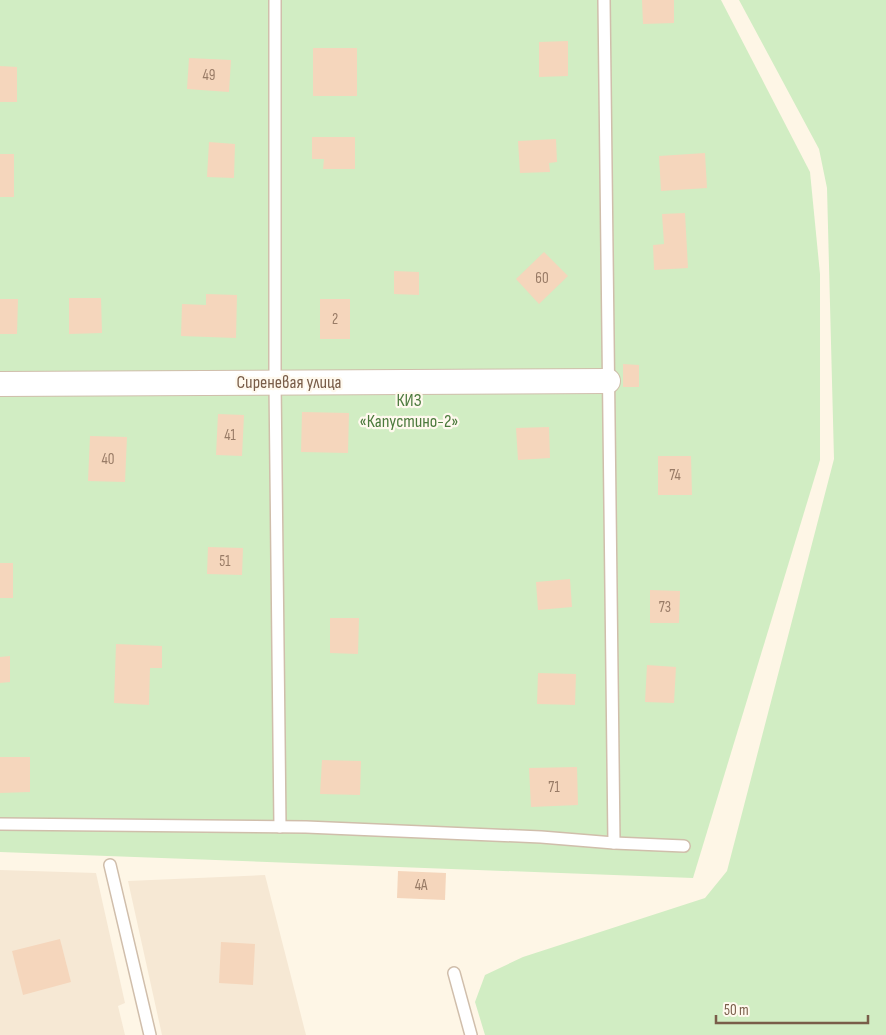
<svg xmlns="http://www.w3.org/2000/svg" width="886" height="1035" font-family="'Sofia Sans Condensed',sans-serif">
	<style>
		.residential { fill: #f6e8d4 }
		.green { fill: #d1edc3 }
		.building { fill: #f5d6bc }
		.lines { fill: none; stroke-linecap: round; stroke-linejoin: round }
		.lane-casing { stroke: #d0beab; stroke-width: 14 }
		.street-casing { stroke: #d0beab; stroke-width: 26 }
		.lane { stroke: #fff; stroke-width: 11 }
		.street { stroke: #fff; stroke-width: 24 }
		.labels { text-anchor: middle; stroke-width: 4.5; stroke-linejoin: round; paint-order: stroke }
		.number-label { font-size: 15px; fill: #987b66 }
		.street-label { font-size: 18px; fill: #795d49; stroke: #fff9ee }
		.park-label { font-size: 18px; fill: #4c7a3d; stroke: #fff9ee }
	</style>
	<rect width="100%" height="100%" fill="#fef6e6"/>
	<g class="residential">
		<polygon points="0,870 96,873 125,1003 118,1006 125,1035 0,1035"/>
		<polygon points="265,875 306,1035 162,1035 128,881"/>
	</g>
	<g class="green">
		<polygon points="0,0 721,0 810,172 820,274 820,460 693,878 0,852"/>
		<polygon points="739,0 886,0 886,1035 485,1035 475,1002 485,975 523,957 705,898 727,871 834,459 827,188 819,149"/>
	</g>
	<g class="building">
		<polygon points="642,0 674,0 674,23 643,24"/>
		<polygon points="568,41 568,76 539,77 539,42"/>
		<rect x="313" y="48" width="44" height="48"/>
		<polygon points="189,58 231,60 229,92 187,89"/>
		<polygon points="0,66 17,67 17,102 0,102"/>
		<polygon points="312,137 355,137 355,169 323,169 324,159 312,159"/>
		<polygon points="556,139 557,162 549,163 550,172 520,173 518,141"/>
		<polygon points="209,142 235,144 234,178 207,177"/>
		<polygon points="705,153 707,188 661,191 659,156"/>
		<rect x="0" y="154" width="14" height="43"/>
		<polygon points="685,213 688,268 654,270 653,245 664,244 662,214"/>
		<polygon points="544,252 568,276 539,304 516,279"/>
		<polygon points="394,271 419,272 419,295 394,294"/>
		<polygon points="206,294 237,295 236,338 181,336 182,304 206,305"/>
		<polygon points="69,298 101,298 102,333 69,334"/>
		<polygon points="0,299 18,299 17,334 0,334"/>
		<rect x="320" y="299" width="30" height="40"/>
		<polygon points="623,364 639,365 639,387 623,387"/>
		<polygon points="302,412 349,413 348,453 301,452"/>
		<polygon points="218,414 244,415 242,456 216,455"/>
		<polygon points="549,427 550,458 518,460 516,428"/>
		<polygon points="90,436 127,437 125,482 88,481"/>
		<polygon points="658,456 691,456 692,495 658,495"/>
		<polygon points="208,547 243,548 242,575 207,574"/>
		<rect x="0" y="563" width="13" height="35"/>
		<polygon points="570,579 572,607 538,610 536,582"/>
		<polygon points="650,590 680,591 679,623 650,623"/>
		<polygon points="330,618 359,618 358,654 330,653"/>
		<polygon points="116,644 162,646 162,668 150,668 149,705 114,703"/>
		<polygon points="10,656 10,682 0,683 0,657"/>
		<polygon points="647,665 676,667 674,703 645,702"/>
		<polygon points="538,673 576,674 575,705 537,704"/>
		<polygon points="0,757 30,757 30,792 0,793"/>
		<polygon points="322,760 361,761 360,795 320,794"/>
		<polygon points="577,767 578,805 531,807 529,768"/>
		<polygon points="398,871 446,873 445,900 397,898"/>
		<polygon points="60,939 71,982 23,995 12,951"/>
		<polygon points="221,942 255,944 253,985 219,983"/>
	</g>
	<g class="lines">
		<g class="lane-casing">
			<g id="lane">
				<polyline points="275,0 275,382 280,827"/>
				<polyline points="604,0 614,843"/>
				<polyline points="0,824 306,827 541,837 614,843 684,846"/>
				<polyline points="110,865 150,1035"/>
				<polyline points="454,973 471,1035"/>
			</g>
		</g>
		<g class="street-casing">
			<polyline id="street" points="0,384 608,381"/>
		</g>
		<use href="#lane" class="lane"/>
		<use href="#street" class="street"/>
	</g>
	<g class="labels">
		<g class="number-label">
			<text x="209" y="80">49</text>
			<text x="542" y="283">60</text>
			<text x="335" y="324">2</text>
			<text x="230" y="440">41</text>
			<text x="108" y="464">40</text>
			<text x="675" y="480">74</text>
			<text x="225" y="566">51</text>
			<text x="665" y="612">73</text>
			<text x="554" y="792">71</text>
			<text x="421" y="890">4А</text>
		</g>
		<g class="street-label">
			<text x="289" y="388">Сиреневая улица</text>
		</g>
		<g class="park-label">
			<text x="409" y="406">КИЗ<tspan x="409" dy="21">«Капустино-2»</tspan></text>
		</g>
	</g>
	<path d="M716 1015v8h152v-8" fill="none" stroke="#795d49" stroke-width="2.5"/>
	<text x="724" y="1015" font-size="15" fill="#795d49" stroke="#fff9ee" stroke-width="4" paint-order="stroke">50 m</text>
</svg>
